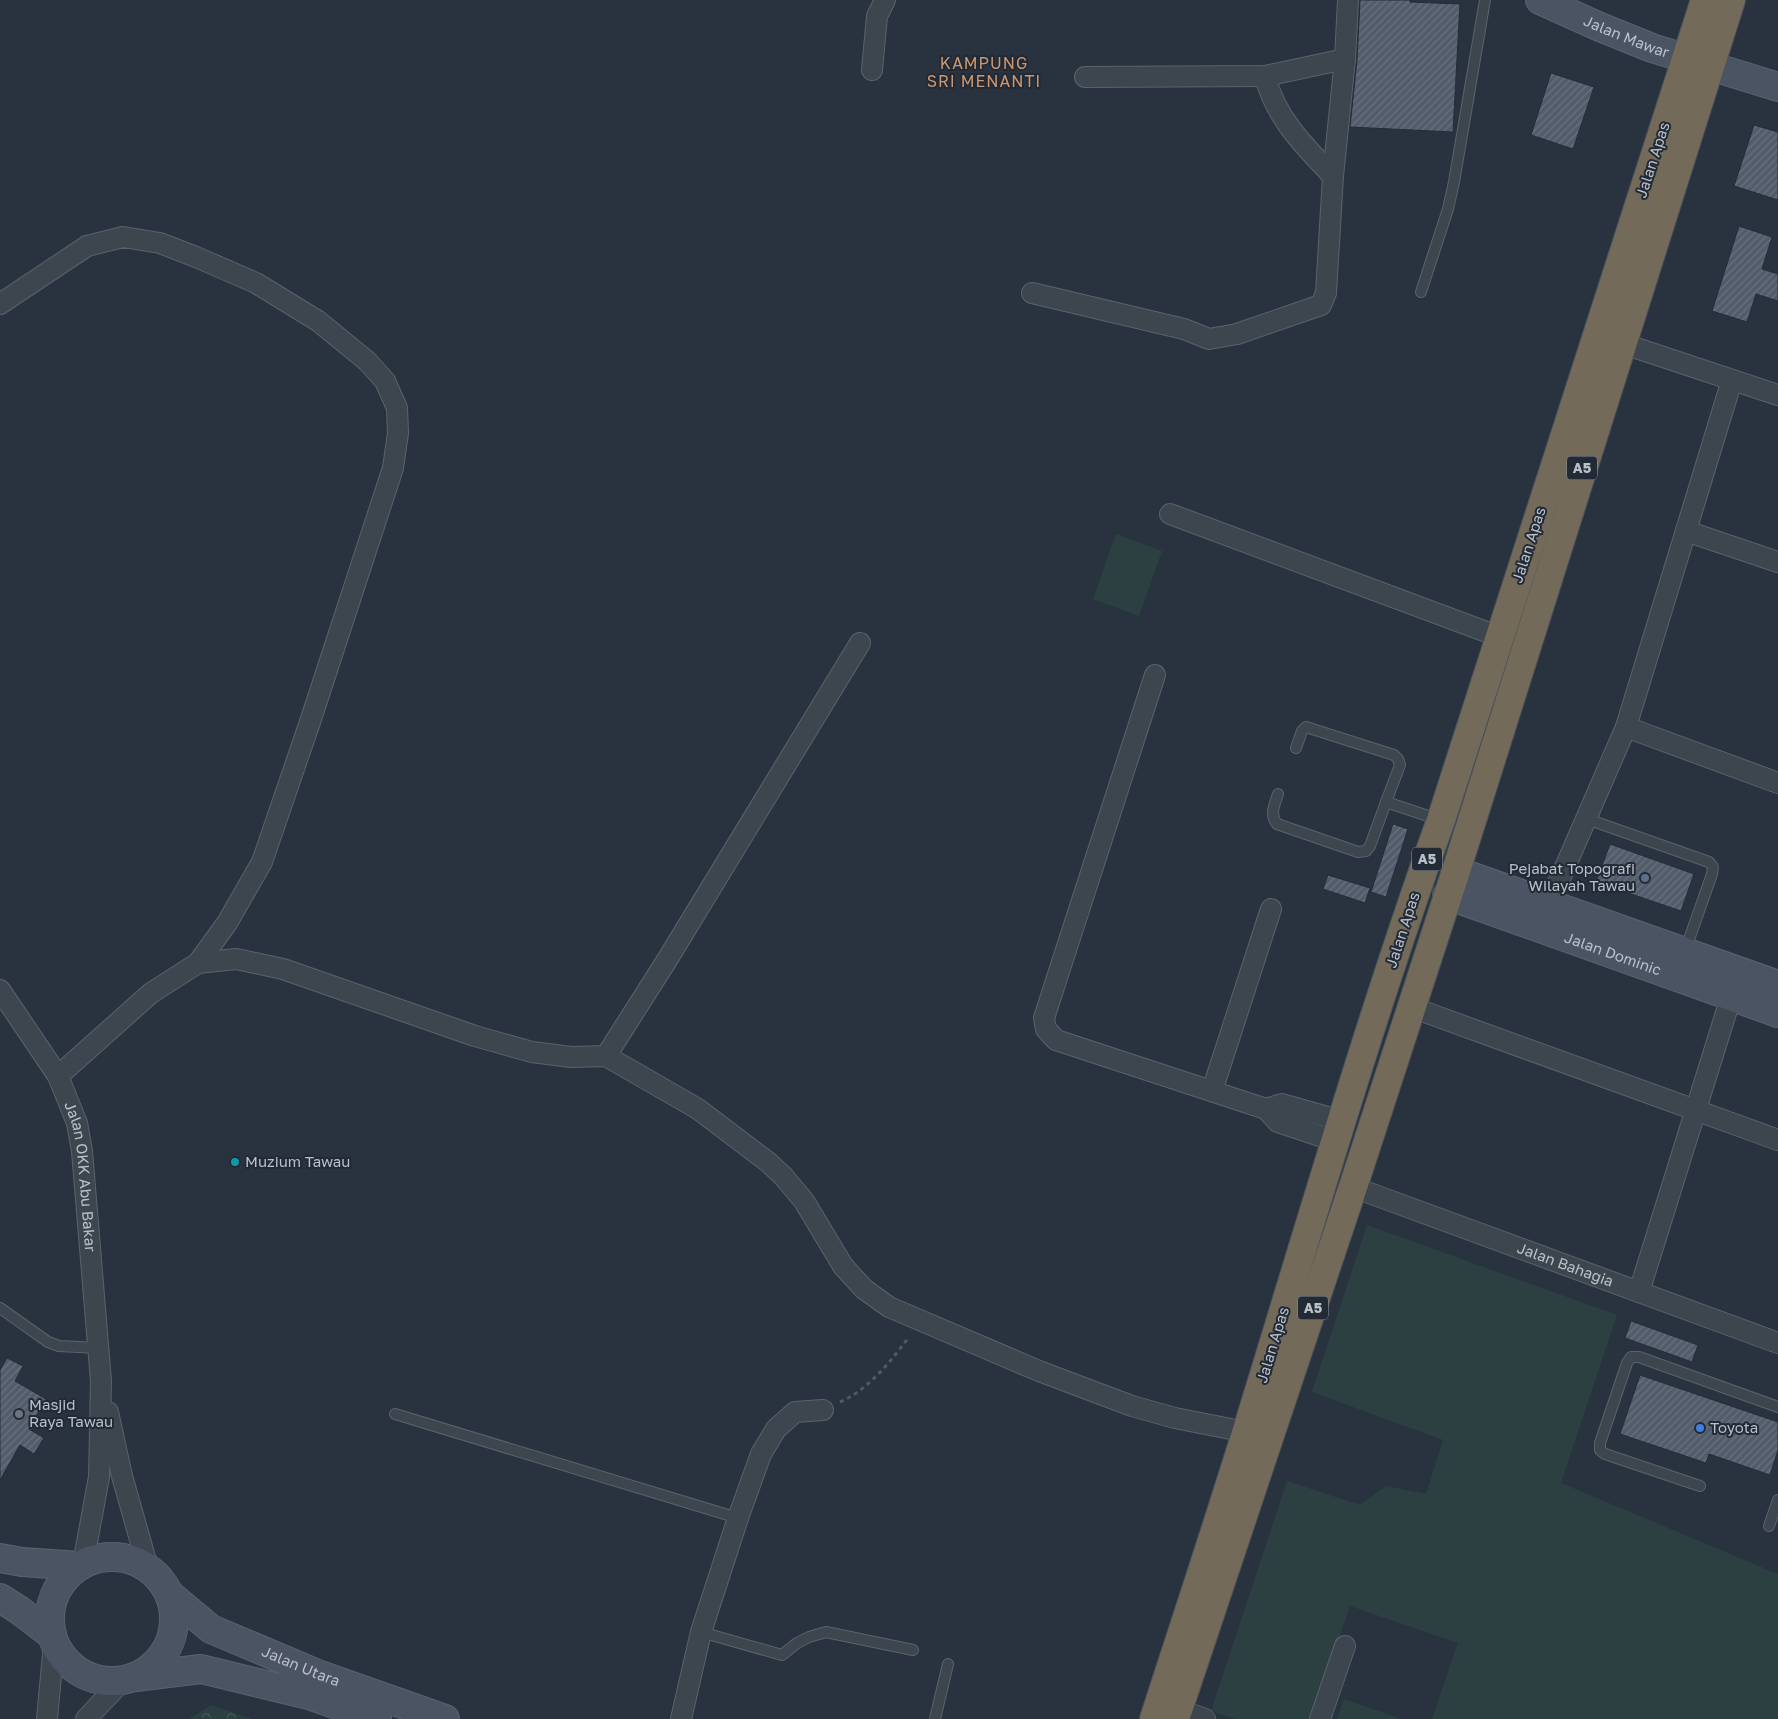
<svg xmlns="http://www.w3.org/2000/svg" width="1778" height="1719" font-family="'Golos Text',sans-serif">
	<style>
		.grass { fill: #2c4041 }
		.forest { fill: url(#forest-crowns) }
		.building { fill: url(#building-hatch); stroke: #232c37 }
		.lines { fill: none; stroke-linecap: round; stroke-linejoin: round }
		.lane-casing { stroke: #5a636d; stroke-width: 12 }
		.street-casing { stroke: #5a636d; stroke-width: 22 }
		.secondary-casing { stroke: #5a636d; stroke-width: 30 }
		.highway-casing { stroke: #47505a; stroke-width: 30 }
		.path { stroke: #4b5d5f; stroke-width: 3; stroke-dasharray: 4 4; stroke-linecap: butt }
		.lane { stroke: #3d454f; stroke-width: 10 }
		.street { stroke: #3d454f; stroke-width: 20 }
		.secondary { stroke: #4b5462; stroke-width: 28 }
		.highway { stroke: #746a5a; stroke-width: 28 }
		.service-dot { fill: #5c6f8a; stroke: #212a35; stroke-width: 2 }
		.culture-dot { fill: #0f9aa8; stroke: #212a35; stroke-width: 2 }
		.worship-dot { fill: #6b7280; stroke: #212a35; stroke-width: 2 }
		.shop-dot { fill: #3f7fe0; stroke: #212a35; stroke-width: 2 }
		.labels { text-anchor: middle; stroke-width: 4; stroke-linejoin: round; paint-order: stroke }
		.shield { fill: #212a35; stroke: #8b939d; stroke-width: 1 }
		.shield-label { font-size: 14px; font-weight: bold; fill: #b9c0ca }
		.street-label { font-size: 15px; fill: #b9c0ca; stroke: #212a35 }
		.poi-label { font-size: 15px; fill: #b9c0ca; stroke: #212a35; text-anchor: start }
		.neighbourhood-label { font-size: 16px; letter-spacing: 1px; fill: #cc9872; stroke: #212a35 }
	</style>
	<defs>
		<pattern id="forest-crowns" width="20" height="18" patternUnits="userSpaceOnUse" patternTransform="scale(1.25)"><rect width="20" height="18" fill="#2c4041"/><path d="M2 6a3 3 0 1 1 6 0M12 15a3 3 0 1 1 6 0" fill="none" stroke="#485a5b"/></pattern>
		<pattern id="building-hatch" width="6" height="6" patternUnits="userSpaceOnUse" patternTransform="scale(1.25)"><rect width="6" height="6" fill="#525c6a"/><path d="M-1 1l2-2M0 6l6-6M5 7l2-2" fill="none" stroke="#69727e"/></pattern>
	</defs>
	<rect width="100%" height="100%" fill="#29333f"/>
	<g class="grass">
		<polygon points="1116,534 1162,551 1139,616 1093,599"/>
		<polygon points="1367,1225 1617,1315 1561,1483 1778,1574 1778,1719 1432,1719 1458,1643 1350,1606 1311,1719 1235,1719 1211,1711 1287,1481 1360,1505 1386,1486 1426,1494 1443,1440 1312,1392"/>
		<polygon points="1344,1699 1401,1719 1337,1719"/>
	</g>
	<polygon class="forest" points="211,1705 251,1719 190,1719"/>
	<g class="building">
		<polygon points="1360,0 1410,0 1410,2 1460,4 1453,132 1350,127 1357,60"/>
		<polygon points="1551,73 1594,87 1573,149 1531,135"/>
		<polygon points="1754,125 1778,132 1778,200 1734,186"/>
		<polygon points="1739,226 1772,237 1762,269 1778,274 1778,301 1756,294 1747,322 1712,311"/>
		<polygon points="1393,824 1408,829 1386,897 1371,892"/>
		<polygon points="1610,844 1694,874 1681,911 1596,882"/>
		<polygon points="1328,875 1370,888 1365,903 1323,889"/>
		<polygon points="1631,1321 1698,1345 1692,1362 1625,1338"/>
		<polygon points="7,1358 23,1366 15,1381 46,1399 29,1429 44,1438 34,1454 20,1445 0,1480 0,1370"/>
		<polygon points="1640,1375 1778,1422 1778,1450 1770,1475 1709,1454 1706,1463 1620,1434"/>
	</g>
	<g class="lines">
		<g class="lane-casing">
			<g id="lane">
				<polyline points="1421,292 1448,209 1454,182 1485,0"/>
				<polyline points="1296,748 1302,731 1306,727 1394,755 1398,759 1400,765 1386,802"/>
				<path d="M1278 794C1275 804 1269 814 1277 824L1358 852 1366 851 1370 846 1386 802 1440 820"/>
				<polyline points="1587,819 1709,862 1713,867 1712,874 1685,951"/>
				<polyline points="0,1308 48,1342 59,1346 98,1348"/>
				<polyline points="395,1414 738,1518"/>
				<polyline points="1700,1486 1605,1454 1600,1450 1600,1443 1627,1363 1631,1357 1639,1357 1778,1407"/>
				<polyline points="1769,1526 1778,1500"/>
				<polyline points="701,1632 782,1655 797,1643 809,1637 826,1632 913,1650"/>
				<polyline points="935,1719 948,1664"/>
			</g>
		</g>
		<g class="street-casing">
			<g id="street">
				<polyline points="872,70 877,16 885,0"/>
				<path d="M1265 76C1275 117 1304 146 1333 176"/>
				<polyline points="1085,77 1265,76 1345,59"/>
				<polyline points="1032,293 1184,329 1209,339 1237,334 1321,305 1326,293 1333,176 1345,59 1348,0"/>
				<polyline points="0,304 87,246 123,237 160,243 196,257 256,283 318,321 367,361 385,381 397,408 398,433 393,468 310,722 262,862 227,923 198,963"/>
				<polyline points="1621,343 1778,395"/>
				<polyline points="1170,514 1500,637"/>
				<polyline points="1686,531 1778,562"/>
				<polyline points="1155,675 1044,1018 1046,1029 1056,1040 1266,1109 1278,1122 1335,1141"/>
				<polyline points="1626,727 1778,783"/>
				<polyline points="1549,904 1626,727 1732,380"/>
				<path id="s1" d="M0 990 58 1076 77 1123 82 1151 101 1381 99 1477 83 1564"/>
				<polyline points="1411,1007 1778,1140"/>
				<polyline points="606,1056 667,960 860,643"/>
				<polyline points="58,1076 151,993 198,963 236,959 283,969 475,1036 532,1052 571,1057 606,1056 698,1109 768,1162 783,1176 804,1201 843,1266 864,1289 889,1307 1039,1371 1132,1406 1175,1418 1246,1432"/>
				<polyline points="1212,1091 1271,909"/>
				<polyline points="1266,1109 1282,1104 1342,1121"/>
				<path id="s2" d="M1353 1187 1778 1343"/>
				<polyline points="1639,1292 1735,984"/>
				<polyline points="108,1412 122,1476 148,1568"/>
				<polyline points="1178,1709 1205,1719"/>
				<polyline points="47,1719 54,1643"/>
				<polyline points="86,1719 122,1681"/>
				<polyline points="681,1719 701,1632 738,1518 761,1454 776,1429 795,1412 823,1410"/>
				<polyline points="1320,1719 1345,1646"/>
			</g>
		</g>
		<g class="secondary-casing">
			<g id="secondary">
				<path id="s3" d="M1540 0 1600 27 1652 48 1778 87"/>
				<polyline points="1456,871 1778,985"/>
				<path id="s4" d="M1447 895 1778 1013"/>
				<circle cx="112" cy="1619" r="62"/>
				<polyline points="0,1558 22,1562 80,1566"/>
				<path id="s5" d="M169 1594 211 1629 320 1675 445 1719"/>
				<polyline points="0,1598 19,1610 52,1635"/>
				<polyline points="136,1677 201,1669 312,1696 377,1719"/>
			</g>
		</g>
		<g class="highway-casing">
			<g id="highway">
				<path d="M1154 1719C1185 1623 1217 1527 1247 1430 1310 1226 1369 1021 1441 820L1705 0"/>
				<polyline points="1175,1719 1353,1187 1456,871 1731,0"/>
			</g>
		</g>
		<path class="path" d="M840 1402C868 1390 891 1361 909 1337"/>
		<use href="#lane" class="lane"/>
		<use href="#street" class="street"/>
		<use href="#secondary" class="secondary"/>
		<use href="#highway" class="highway"/>
	</g>
	<circle class="service-dot" cx="1645" cy="878" r="5"/>
	<circle class="culture-dot" cx="235" cy="1162" r="5"/>
	<circle class="worship-dot" cx="19" cy="1414" r="5"/>
	<circle class="shop-dot" cx="1700" cy="1428" r="5"/>
	<g class="labels">
		<g class="shield">
			<rect x="1567" y="456.5" width="30" height="23" rx="4"/>
			<rect x="1412" y="847.5" width="30" height="23" rx="4"/>
			<rect x="1298" y="1296.5" width="30" height="23" rx="4"/>
		</g>
		<g class="shield-label">
			<text x="1582" y="473">A5</text>
			<text x="1427" y="864">A5</text>
			<text x="1313" y="1313">A5</text>
		</g>
		<g class="street-label">
			<text dy="5" stroke="none"><textPath href="#s3" startOffset="94">Jalan Mawar</textPath></text>
			<text transform="translate(1653 160) rotate(-72)" y="5">Jalan Apas</text>
			<text transform="translate(1529 545) rotate(-72)" y="5">Jalan Apas</text>
			<text transform="translate(1403 930) rotate(-72)" y="5">Jalan Apas</text>
			<text dy="5" stroke="none"><textPath href="#s4" startOffset="176">Jalan Dominic</textPath></text>
			<text dy="5" stroke="none"><textPath href="#s1" startOffset="208">Jalan OKK Abu Bakar</textPath></text>
			<text dy="5" stroke="none"><textPath href="#s2" startOffset="226">Jalan Bahagia</textPath></text>
			<text transform="translate(1273 1345) rotate(-73)" y="5">Jalan Apas</text>
			<text dy="5" stroke="none"><textPath href="#s5" startOffset="152">Jalan Utara</textPath></text>
		</g>
		<g class="poi-label">
			<text x="1635" y="874" text-anchor="end">Pejabat Topografi<tspan x="1635" dy="17">Wilayah Tawau</tspan></text>
			<text x="245" y="1167">Muzium Tawau</text>
			<text x="29" y="1410">Masjid<tspan x="29" dy="17">Raya Tawau</tspan></text>
			<text x="1710" y="1433">Toyota</text>
		</g>
		<g class="neighbourhood-label">
			<text x="984" y="69">KAMPUNG<tspan x="984" dy="18">SRI MENANTI</tspan></text>
		</g>
	</g>
</svg>
